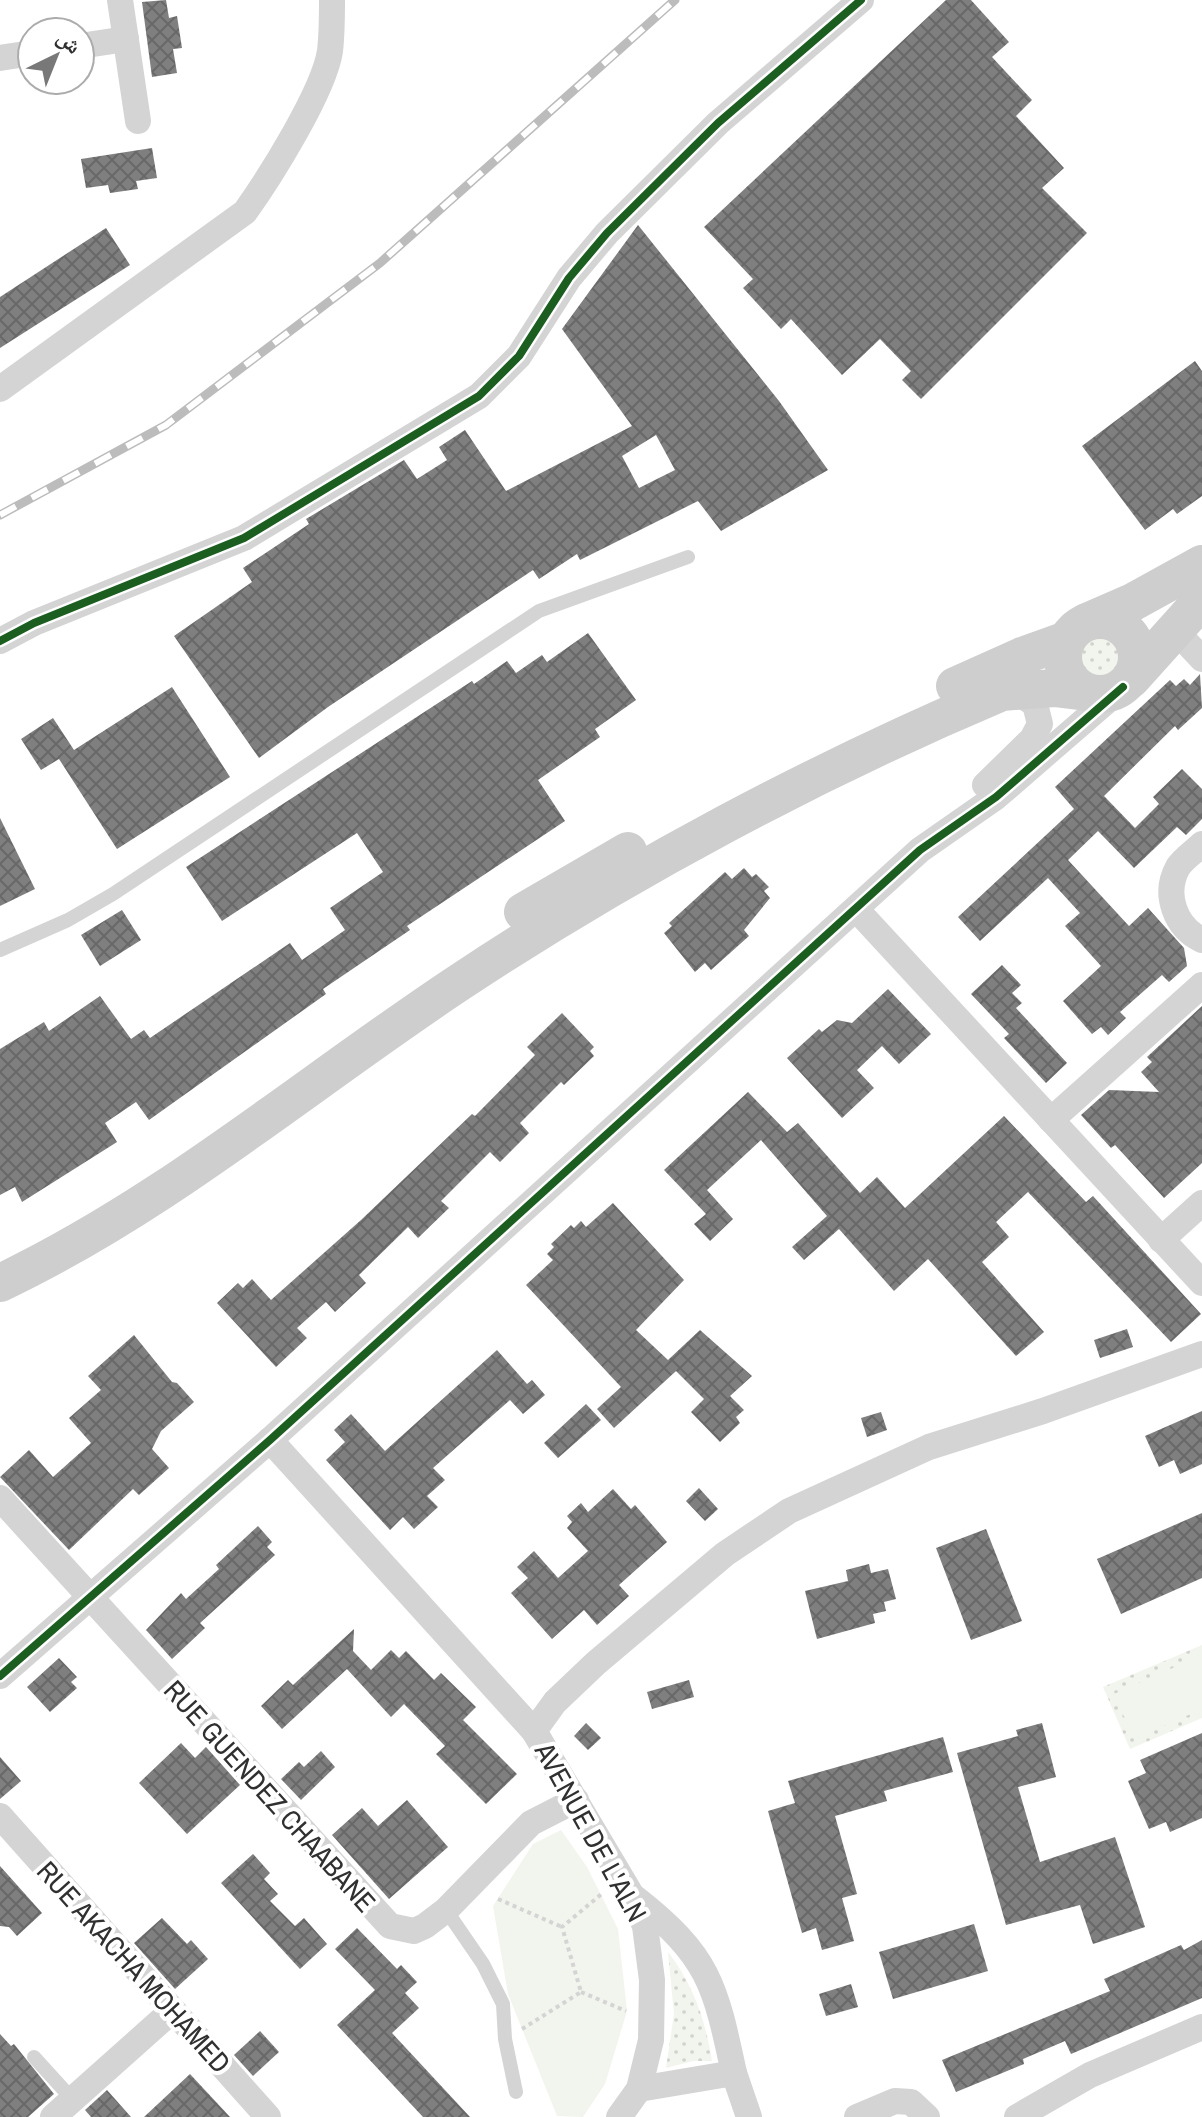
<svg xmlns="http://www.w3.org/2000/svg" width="1202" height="2117" font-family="'Archivo Narrow','Noto Naskh Arabic',sans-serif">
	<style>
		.grass { fill: url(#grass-dots) }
		.garden { fill: #f2f5ed }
		.building { fill: url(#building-cross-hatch); fill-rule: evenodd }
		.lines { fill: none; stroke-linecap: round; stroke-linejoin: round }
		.path { stroke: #d4d4d4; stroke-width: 4; stroke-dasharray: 4 4; stroke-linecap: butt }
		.service { stroke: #d4d4d4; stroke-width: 14 }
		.minor { stroke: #d4d4d4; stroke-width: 26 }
		.secondary { stroke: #cecece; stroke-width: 38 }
		.rail-casing { stroke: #bcbcbc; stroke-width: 9 }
		.rail { stroke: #fff; stroke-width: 6; stroke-dasharray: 18; stroke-linecap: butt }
		.cycleway-casing { stroke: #fff; stroke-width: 13 }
		.cycleway { stroke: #1b5e20; stroke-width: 8 }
		.labels { text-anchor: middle; stroke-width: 8; stroke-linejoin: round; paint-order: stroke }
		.street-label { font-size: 28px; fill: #303030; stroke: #fff }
	</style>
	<defs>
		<pattern id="grass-dots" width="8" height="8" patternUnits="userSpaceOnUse" patternTransform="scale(2)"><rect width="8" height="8" fill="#f2f5ed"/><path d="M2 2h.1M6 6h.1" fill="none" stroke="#d0d2cc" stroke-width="1.8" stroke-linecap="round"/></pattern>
		<pattern id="building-cross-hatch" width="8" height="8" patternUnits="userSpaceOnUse" patternTransform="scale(2)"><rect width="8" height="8" fill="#7f7f7f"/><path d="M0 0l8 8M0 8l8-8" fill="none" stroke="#686868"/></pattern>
	</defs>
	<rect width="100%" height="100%" fill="#fff"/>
	<g class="grass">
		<circle cx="1100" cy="657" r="19"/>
		<polygon points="1202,1645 1202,1718 1130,1749 1103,1687"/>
		<path d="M668 1952C694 1986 705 2019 712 2061H693L666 2068 674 2014Z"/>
	</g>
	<g class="garden">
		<polygon points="1202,1655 1202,1709 1134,1739 1114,1694"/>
		<polygon points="561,1830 587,1867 618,1929 627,2011 605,2084 583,2117 557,2116 508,1994 493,1906 533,1844"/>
	</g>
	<g class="building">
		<polygon points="166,0 169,18 177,16 182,48 173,49 177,73 152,77 142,2"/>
		<polygon points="946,0 971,0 1009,42 992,57 1032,100 1016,116 1064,168 1042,188 1087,233 921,399 902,380 911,371 880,339 842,375 791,319 781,329 743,288 753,279 704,227"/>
		<polygon points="152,148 157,178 136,181 138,189 110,193 108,185 86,188 81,159"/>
		<path d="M638 225 779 401 828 470 721 531 698 501 580 560 577 554 539 579 533 570 328 707 259 758 174 636 252 582 243 568 309 524 306 519 404 460 417 479 447 460 439 447 465 430 506 491 632 426 562 329ZM656 435 675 470 639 488 622 456Z"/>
		<polygon points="106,228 130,265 0,348 0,297"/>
		<polygon points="1195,361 1202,371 1202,496 1177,514 1173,509 1145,530 1082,446"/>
		<polygon points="588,633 636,700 595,729 600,737 538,780 565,821 407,926 410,930 323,989 326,994 149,1120 136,1102 105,1123 117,1142 22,1202 15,1187 0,1195 0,1049 44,1022 49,1031 100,996 131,1039 144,1030 150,1038 290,943 302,960 345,930 330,908 383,872 357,833 222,921 186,867 472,681 474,684 507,661 516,673 542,655 547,662"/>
		<polygon points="1200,674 1202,708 1178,730 1175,726 1104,796 1135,828 1159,804 1153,797 1182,769 1202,789 1202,819 1186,835 1177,827 1134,868 1098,831 1068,860 1129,926 1148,908 1184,948 1187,966 1169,982 1162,975 1120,1012 1126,1018 1108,1035 1101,1027 1092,1034 1063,1001 1101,966 1065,926 1080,913 1048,878 980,941 958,917 1074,809 1055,787 1170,680 1176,686 1184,679 1190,685"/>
		<polygon points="172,687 230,777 117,849 59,759 41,770 21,739 53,718 74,750"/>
		<polygon points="0,818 35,889 0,906"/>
		<polygon points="744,868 752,877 756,874 769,887 764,891 770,898 744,930 749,936 711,970 705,963 695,972 664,933 672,926 669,923 725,872 732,879"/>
		<polygon points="122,910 141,940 100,966 81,935"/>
		<polygon points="1002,965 1021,985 1012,993 1022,1003 1016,1008 1067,1063 1046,1083 1004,1038 1009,1034 971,994"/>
		<polygon points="888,989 931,1034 899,1064 882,1046 857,1070 874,1088 842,1118 787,1058 819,1029 822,1032 837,1020 852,1023"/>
		<polygon points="1202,1006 1202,1163 1164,1198 1115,1145 1111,1148 1081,1115 1109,1090 1159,1092 1141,1072 1152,1062 1147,1057"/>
		<polygon points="562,1013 594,1047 590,1051 594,1056 564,1085 561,1082 520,1123 529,1133 500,1162 490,1152 441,1201 449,1208 418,1238 408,1227 359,1275 366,1283 335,1312 326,1302 297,1328 307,1338 276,1367 217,1303 238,1283 243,1288 252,1279 271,1300 361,1220 472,1114 475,1116 535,1055 527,1047"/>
		<polygon points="748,1092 787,1132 798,1123 860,1193 877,1177 905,1208 1004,1116 1086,1202 1093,1196 1201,1314 1171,1342 1028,1192 996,1222 1009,1237 982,1262 1044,1332 1016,1356 928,1259 894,1291 839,1229 804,1260 792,1247 827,1216 761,1140 707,1190 733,1219 710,1241 694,1224 706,1214 664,1170"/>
		<polygon points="613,1203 684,1280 636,1330 668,1360 700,1330 752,1376 730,1396 744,1410 736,1417 740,1423 720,1442 691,1412 704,1399 676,1371 614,1428 597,1409 621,1387 526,1285 553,1260 547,1254 554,1247 551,1244 571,1225 574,1228 581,1221 586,1227"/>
		<polygon points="1127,1329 1133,1347 1100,1358 1094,1340"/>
		<polygon points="134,1335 172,1382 177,1383 194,1402 161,1431 152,1449 169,1468 139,1495 133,1489 69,1550 0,1477 29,1450 53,1477 91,1443 69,1418 101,1390 88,1376"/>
		<polygon points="497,1350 527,1384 532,1380 545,1395 523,1414 510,1400 433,1468 445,1480 427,1496 438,1507 414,1529 403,1517 390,1530 326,1460 345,1442 334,1430 351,1414 385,1451"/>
		<polygon points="586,1404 601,1420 558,1458 544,1443"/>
		<polygon points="1202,1411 1202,1464 1180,1474 1174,1460 1159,1467 1145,1436"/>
		<polygon points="881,1412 887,1430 867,1437 861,1418"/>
		<polygon points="699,1488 718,1509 705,1521 686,1501"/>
		<polygon points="613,1489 631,1509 635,1505 667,1542 619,1585 629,1596 597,1625 584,1610 552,1639 511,1593 528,1578 517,1567 534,1551 558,1578 588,1551 567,1528 572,1522 567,1516 581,1503 588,1512"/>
		<polygon points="1202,1513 1202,1578 1121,1614 1097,1559"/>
		<polygon points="258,1526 272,1542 267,1547 275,1555 200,1623 205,1628 172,1659 146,1630 181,1593 186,1599 219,1569 216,1565"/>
		<polygon points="986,1529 1022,1621 971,1640 936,1548"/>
		<polygon points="869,1564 871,1573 888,1569 896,1599 884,1602 886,1611 873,1614 875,1623 817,1639 805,1591 848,1581 846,1570"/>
		<polygon points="354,1629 353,1651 371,1670 391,1650 399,1658 406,1651 434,1680 441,1673 476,1707 463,1720 517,1774 486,1804 436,1754 445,1746 404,1704 391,1717 347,1669 282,1729 261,1706 288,1680 293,1685"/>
		<polygon points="59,1658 77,1677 71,1682 77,1688 50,1712 27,1687"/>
		<polygon points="689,1680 694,1697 652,1709 647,1692"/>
		<polygon points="586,1723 601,1738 588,1750 574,1736"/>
		<polygon points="1042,1723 1056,1777 1018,1787 1040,1862 1115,1837 1145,1927 1093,1944 1080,1905 1006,1925 957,1753 1018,1736 1016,1730"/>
		<polygon points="1202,1733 1202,1818 1170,1832 1166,1822 1149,1829 1128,1781 1146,1773 1140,1760"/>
		<polygon points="943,1737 953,1772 884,1791 887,1801 835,1816 857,1894 842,1898 854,1941 822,1950 816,1928 802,1933 768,1811 795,1803 788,1781"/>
		<polygon points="181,1743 195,1758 206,1747 240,1785 187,1834 139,1783"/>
		<polygon points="321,1751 335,1767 301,1800 281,1779 299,1762 304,1767"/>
		<polygon points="0,1757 21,1781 0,1799"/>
		<polygon points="407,1800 448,1847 389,1899 332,1835 362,1808 378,1826"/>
		<polygon points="253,1854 270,1873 264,1879 278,1894 270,1901 295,1926 304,1918 327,1944 300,1969 221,1883"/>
		<polygon points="0,1866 42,1913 17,1936 9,1927 0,1926"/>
		<polygon points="162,1918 187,1944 191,1940 208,1959 175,1989 134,1943"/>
		<polygon points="974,1924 988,1971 893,1999 879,1952"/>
		<polygon points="357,1928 397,1969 401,1965 417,1982 405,1993 419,2008 392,2033 470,2117 423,2117 337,2025 375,1990 335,1949"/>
		<polygon points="1202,1940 1202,1998 1071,2054 1065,2041 1023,2059 1024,2064 956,2092 942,2060 1110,1991 1104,1979 1181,1945 1184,1950"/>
		<polygon points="851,1984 858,2007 826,2016 819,1994"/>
		<polygon points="260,2031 279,2052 253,2076 234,2055"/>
		<polygon points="0,2034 11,2046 14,2044 54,2094 28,2117 0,2117"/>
		<polygon points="190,2074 230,2117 144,2117"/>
		<polygon points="107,2090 131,2117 91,2117 85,2110"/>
	</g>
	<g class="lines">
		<g class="path">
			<polyline points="498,1899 562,1927"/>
			<polyline points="581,1992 626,2011"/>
			<polyline points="522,2029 581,1992 562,1927 604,1892"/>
		</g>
		<g class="service">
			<polyline points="0,950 68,920 113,894 539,611 688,557"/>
			<polyline points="446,1910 483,1964 503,2004 505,2039 516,2092"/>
			<polyline points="34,2057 73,2100"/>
		</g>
		<g class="minor">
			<polyline points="120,0 138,121"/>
			<polyline points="80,46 126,39"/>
			<polyline points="0,58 32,53"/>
			<path d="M0 389 245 212C270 177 324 91 330 51 332 34 332 16 332 0"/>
			<polyline points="1174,629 1202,659"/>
			<polyline points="0,641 34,623 244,538 479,396 519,356 569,278 607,233 718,123 861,0"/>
			<polyline points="985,785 1032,739 1040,724 1035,704 1021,695 1008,693"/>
			<path d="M1202 844C1195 851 1183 859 1178 867 1163 894 1175 927 1202 940"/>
			<polyline points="856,909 1202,1283"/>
			<polyline points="1051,1120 1202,985"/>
			<polyline points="1161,1240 1202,1203"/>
			<polyline points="270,1440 534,1731 632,1896 645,1926 652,1980 651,2040 639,2089 619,2117"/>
			<polyline points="0,1498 390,1926 414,1931 425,1926 446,1910 531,1823 576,1800"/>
			<polyline points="0,1676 270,1440 920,850 996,797 1123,687"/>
			<polyline points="534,1731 555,1702 596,1663 725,1554 789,1511 929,1447 1043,1411 1202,1354"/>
			<polyline points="0,1816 268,2117"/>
			<path d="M635 1898C709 1956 715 1984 734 2073"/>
			<polyline points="639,2089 734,2073 749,2117"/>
			<polyline points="53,2117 173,2010"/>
			<polyline points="857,2117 895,2101 911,2102 927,2117"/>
			<polyline points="1017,2117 1090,2075 1202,2027"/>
		</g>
		<g class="secondary">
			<circle cx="1100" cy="657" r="37"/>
			<polyline points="1087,622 1133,602 1202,564"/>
			<polyline points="1131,679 1202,600"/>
			<polyline points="955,686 1022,656 1067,640"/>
			<polyline points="523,912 628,851"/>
			<path d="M0 1283C166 1204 307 1083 460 982 627 871 817 770 1002 692L1054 688 1087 692"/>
		</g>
		<g class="rail-casing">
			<polyline id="rail" points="0,515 166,425 380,263 675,0"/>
		</g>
		<use href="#rail" class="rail"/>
		<g class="cycleway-casing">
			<g id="cycleway">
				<polyline points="0,641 34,623 244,538 479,396 519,356 569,278 607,233 718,123 861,0"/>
				<polyline points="0,1676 270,1440 920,850 996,797 1123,687"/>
			</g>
		</g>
		<use href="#cycleway" class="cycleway"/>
	</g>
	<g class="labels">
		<g class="street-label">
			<text transform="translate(270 1796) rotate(48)" y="10">RUE GUENDEZ CHAABANE</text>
			<text transform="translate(591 1832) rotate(61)" y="10">AVENUE DE L'ALN</text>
			<text transform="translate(134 1967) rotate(48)" y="10">RUE AKACHA MOHAMED</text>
		</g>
	</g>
	<g transform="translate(56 56) rotate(43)"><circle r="38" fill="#ffffff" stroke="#acacac" stroke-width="2"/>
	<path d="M0-6L14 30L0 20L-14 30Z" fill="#787878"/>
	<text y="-12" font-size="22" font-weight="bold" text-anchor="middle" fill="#303030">ش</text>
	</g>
</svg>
